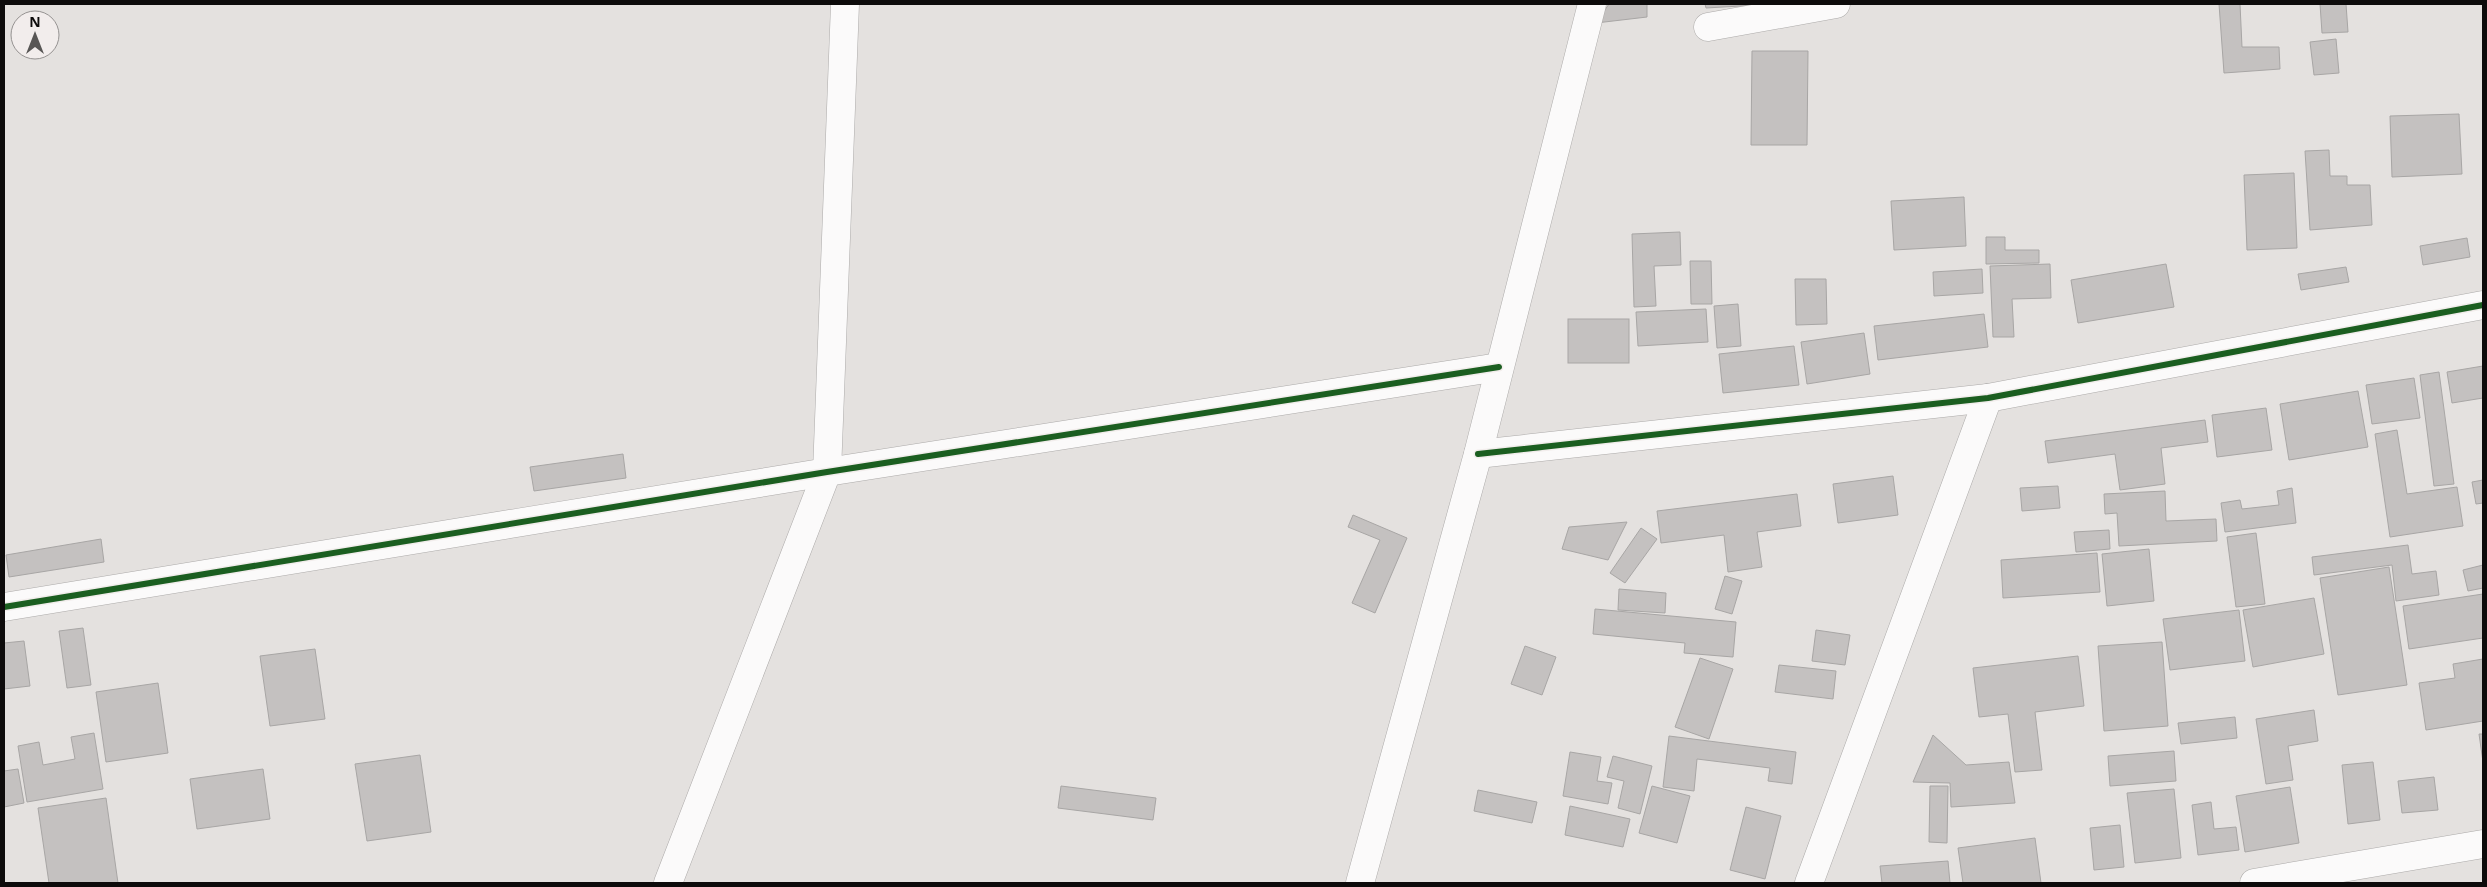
<svg xmlns="http://www.w3.org/2000/svg" width="2487" height="887" font-family="'Open Sans',sans-serif">
	<style>
		.building { fill: #c4c1c0; stroke: #a8a6a5 }
		.lines { fill: none; stroke-linecap: round; stroke-linejoin: round }
		.minor-casing { stroke: #acaaa9; stroke-width: 29 }
		.minor { stroke: #fbfafa; stroke-width: 28 }
		.cycleway-casing { stroke: #f2edec; stroke-width: 9 }
		.cycleway { stroke: #1b5e20; stroke-width: 6 }
	</style>
	<rect width="100%" height="100%" fill="#e4e1df"/>
	<g class="building">
		<polygon points="1609,4 1647,4 1647,17 1596,23"/>
		<polygon points="1705,4 1775,4 1706,8"/>
		<polygon points="2219,4 2240,4 2242,47 2279,47 2280,69 2224,73"/>
		<polygon points="2320,4 2346,4 2348,32 2322,33"/>
		<polygon points="2336,39 2339,73 2314,75 2310,42"/>
		<polygon points="1752,51 1808,51 1807,145 1751,145"/>
		<polygon points="2459,114 2462,174 2392,177 2390,116"/>
		<polygon points="2329,150 2330,176 2347,176 2347,185 2370,185 2372,225 2310,230 2305,151"/>
		<polygon points="2294,173 2297,248 2247,250 2244,175"/>
		<polygon points="1964,197 1966,246 1894,250 1891,201"/>
		<polygon points="1680,232 1681,265 1654,266 1656,306 1634,307 1632,234"/>
		<polygon points="1986,237 2005,237 2005,250 2039,250 2039,263 1986,264"/>
		<polygon points="2467,238 2470,257 2423,265 2420,246"/>
		<polygon points="1690,261 1711,261 1712,304 1691,304"/>
		<polygon points="2050,264 2051,298 2012,299 2014,337 1993,337 1990,266"/>
		<polygon points="2166,264 2174,307 2078,323 2071,280"/>
		<polygon points="2346,267 2349,282 2301,290 2298,274"/>
		<polygon points="1982,269 1983,293 1934,296 1933,272"/>
		<polygon points="1795,279 1826,279 1827,324 1796,325"/>
		<polygon points="1738,304 1741,346 1717,348 1714,306"/>
		<polygon points="1706,309 1708,342 1638,346 1636,312"/>
		<polygon points="1984,314 1988,347 1878,360 1874,326"/>
		<rect x="1568" y="319" width="61" height="44"/>
		<polygon points="1864,333 1870,374 1807,384 1801,342"/>
		<polygon points="1794,346 1799,385 1723,393 1719,354"/>
		<polygon points="2483,366 2483,398 2452,403 2447,372"/>
		<polygon points="2439,372 2454,484 2434,486 2420,375"/>
		<polygon points="2414,378 2420,418 2372,424 2366,385"/>
		<polygon points="2358,391 2368,447 2289,460 2280,404"/>
		<polygon points="2266,408 2272,450 2217,457 2212,415"/>
		<polygon points="2205,420 2208,442 2161,448 2165,484 2120,490 2115,454 2048,463 2045,441"/>
		<polygon points="2397,430 2407,494 2457,487 2463,526 2390,537 2375,434"/>
		<polygon points="623,454 626,478 534,491 530,467"/>
		<polygon points="1893,476 1898,515 1838,523 1833,484"/>
		<polygon points="2483,480 2483,503 2476,504 2472,482"/>
		<polygon points="2058,486 2060,508 2022,511 2020,488"/>
		<polygon points="2292,488 2296,523 2225,532 2221,503 2240,500 2242,509 2279,505 2277,491"/>
		<polygon points="2165,491 2166,521 2216,519 2217,541 2119,546 2117,513 2105,514 2104,494"/>
		<polygon points="1797,494 1801,526 1757,532 1762,567 1728,572 1724,535 1661,543 1657,511"/>
		<polygon points="1353,515 1407,538 1375,613 1352,603 1380,540 1348,527"/>
		<polygon points="1627,522 1608,560 1562,549 1569,527"/>
		<polygon points="1641,528 1657,539 1625,583 1610,573"/>
		<polygon points="2109,530 2110,549 2076,552 2074,532"/>
		<polygon points="2256,533 2265,604 2236,607 2227,537"/>
		<polygon points="101,539 104,562 9,577 6,555"/>
		<polygon points="2408,545 2412,574 2436,571 2439,595 2396,601 2392,565 2314,575 2312,557"/>
		<polygon points="2149,549 2154,601 2107,606 2102,554"/>
		<polygon points="2097,553 2100,592 2003,598 2001,560"/>
		<polygon points="2483,565 2483,588 2468,591 2463,570"/>
		<polygon points="2389,567 2407,685 2338,695 2320,578"/>
		<polygon points="1725,576 1742,581 1732,614 1715,609"/>
		<polygon points="1619,589 1666,593 1665,613 1618,610"/>
		<polygon points="2483,594 2483,638 2409,649 2403,606"/>
		<polygon points="2314,598 2324,654 2253,667 2243,610"/>
		<polygon points="1595,609 1736,622 1733,657 1684,653 1685,643 1593,634"/>
		<polygon points="2239,610 2245,661 2170,670 2163,619"/>
		<polygon points="83,628 91,685 67,688 59,631"/>
		<polygon points="1816,630 1850,635 1845,665 1812,661"/>
		<polygon points="24,641 30,686 4,689 4,643"/>
		<polygon points="2162,642 2168,726 2104,731 2098,646"/>
		<polygon points="1525,646 1556,657 1542,695 1511,684"/>
		<polygon points="315,649 325,719 270,726 260,656"/>
		<polygon points="2078,656 2084,706 2035,712 2042,770 2015,772 2008,714 1979,717 1973,668"/>
		<polygon points="1700,658 1733,669 1709,739 1675,727"/>
		<polygon points="2483,659 2483,721 2426,730 2419,683 2455,678 2453,664"/>
		<polygon points="1779,665 1836,671 1833,699 1775,692"/>
		<polygon points="158,683 168,753 106,762 96,692"/>
		<polygon points="2314,710 2318,741 2288,746 2293,780 2266,784 2256,719"/>
		<polygon points="2235,717 2237,738 2181,744 2178,723"/>
		<polygon points="94,733 103,789 27,802 18,746 39,742 43,765 75,759 71,737"/>
		<polygon points="2479,734 2483,734 2483,762"/>
		<polygon points="1933,735 1966,765 2009,762 2015,803 1951,807 1950,783 1913,782"/>
		<polygon points="1669,736 1796,752 1792,784 1768,781 1770,768 1697,759 1694,791 1663,787"/>
		<polygon points="2174,751 2176,781 2110,786 2108,756"/>
		<polygon points="1570,752 1601,757 1597,781 1612,783 1608,804 1563,796"/>
		<polygon points="420,755 431,832 367,841 355,764"/>
		<polygon points="1613,756 1652,766 1640,814 1618,808 1624,781 1607,777"/>
		<polygon points="2373,762 2380,820 2348,824 2342,765"/>
		<polygon points="18,769 24,803 4,807 4,771"/>
		<polygon points="263,769 270,819 197,829 190,779"/>
		<polygon points="2434,777 2438,810 2402,813 2398,781"/>
		<polygon points="1061,786 1156,798 1153,820 1058,808"/>
		<polygon points="1652,786 1690,796 1677,843 1639,833"/>
		<polygon points="1930,786 1948,786 1947,843 1929,842"/>
		<polygon points="2290,787 2299,843 2245,852 2236,796"/>
		<polygon points="2174,789 2181,858 2135,863 2127,793"/>
		<polygon points="1478,790 1537,802 1532,823 1474,811"/>
		<polygon points="106,798 118,883 49,883 38,808"/>
		<polygon points="2211,802 2214,829 2236,827 2239,850 2198,855 2192,805"/>
		<polygon points="1570,806 1630,819 1623,847 1565,835"/>
		<polygon points="1746,807 1781,816 1765,879 1730,870"/>
		<polygon points="2120,825 2124,867 2094,870 2090,828"/>
		<polygon points="2035,838 2041,883 1963,883 1958,848"/>
		<polygon points="1948,861 1950,883 1882,883 1880,866"/>
	</g>
	<g class="lines">
		<g class="minor-casing">
			<g id="minor">
				<polyline points="1708,27 1836,4"/>
				<polyline points="1478,454 1988,398 2483,305"/>
				<polyline points="4,607 827,472 1499,367"/>
				<polyline points="668,883 827,472 845,4"/>
				<polyline points="1360,883 1478,454 1592,4"/>
				<polyline points="1809,883 1988,398"/>
				<polyline points="2254,883 2483,844"/>
			</g>
		</g>
		<use href="#minor" class="minor"/>
		<g class="cycleway-casing">
			<g id="cycleway">
				<polyline points="1478,454 1988,398 2483,305"/>
				<polyline points="4,607 827,472 1499,367"/>
			</g>
		</g>
		<use href="#cycleway" class="cycleway"/>
	</g>
	<rect width="2487" height="887" fill="none" stroke="#0d0b0b" stroke-width="10"/>
	<g transform="translate(35 35)"><circle r="24" fill="#f2edec" stroke="#969392"/>
	<path d="M0-4L9 19L0 12L-9 19Z" fill="#585655"/>
	<text y="-8" font-size="14" font-weight="bold" text-anchor="middle" fill="#0d0b0b">N</text>
	</g>
</svg>
